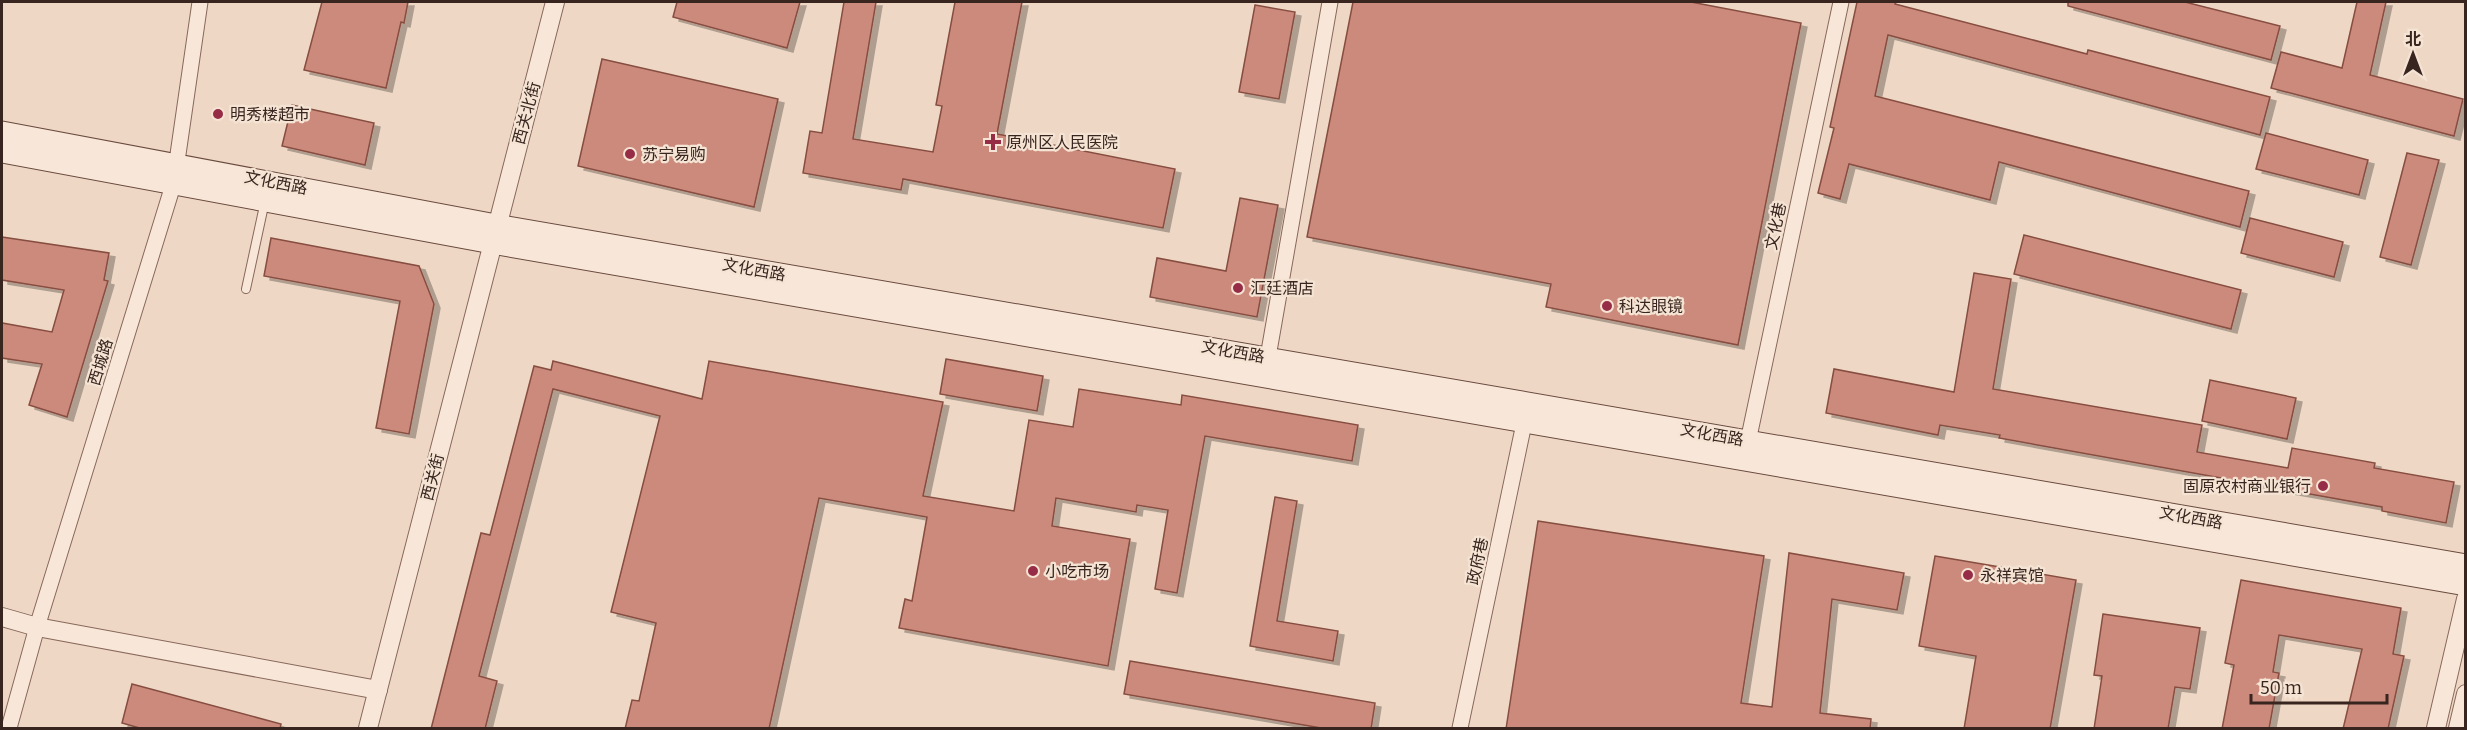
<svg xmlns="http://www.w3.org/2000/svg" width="2467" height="730" font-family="Bitter,'Noto Sans SC',serif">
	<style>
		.building { fill: #cb8a7b; stroke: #874d41; stroke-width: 1.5; filter: url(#shadow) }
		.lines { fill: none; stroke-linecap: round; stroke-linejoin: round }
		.service-casing { stroke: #88685b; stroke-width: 10 }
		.minor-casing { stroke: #88685b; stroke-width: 17 }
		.tertiary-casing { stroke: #88685b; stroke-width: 20 }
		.secondary-casing { stroke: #6a4a3e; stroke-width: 23 }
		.service { stroke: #f8e7d8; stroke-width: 8 }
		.minor { stroke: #f8e7d8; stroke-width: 15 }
		.tertiary { stroke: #f8e7d8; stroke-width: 18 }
		.secondary { stroke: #f8e7d8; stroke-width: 21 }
		.poi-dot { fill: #962c46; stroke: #f5e4d4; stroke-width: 2 }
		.labels { text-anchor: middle; stroke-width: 4.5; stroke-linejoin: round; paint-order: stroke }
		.street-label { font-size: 16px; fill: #38251f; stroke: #f5e4d4 }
		.poi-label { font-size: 16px; fill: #38251f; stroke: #f5e4d4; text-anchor: start }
	</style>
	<defs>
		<filter id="shadow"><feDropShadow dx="6" dy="4" stdDeviation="0" flood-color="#0004"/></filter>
	</defs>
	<rect width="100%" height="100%" fill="#eed8c5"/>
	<g class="building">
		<polygon points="322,2 408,2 404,23 401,22 386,88 304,70"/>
		<polygon points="677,2 800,2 787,48 673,17"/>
		<polygon points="844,2 876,2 853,139 933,152 942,106 936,105 955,2 1022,2 997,134 1175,169 1163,228 903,179 901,190 803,173 810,131 822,133"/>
		<polygon points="1353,2 1691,2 1801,23 1738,345 1546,307 1551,284 1307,237"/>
		<polygon points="1857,2 1896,2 1895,4 2087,54 2088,50 2270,97 2260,135 1888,35 1875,96 2249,191 2240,227 1999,162 1990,200 1849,164 1840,199 1818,193 1834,128 1830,127"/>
		<polygon points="2068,2 2185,2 2280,26 2271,60 2068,6"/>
		<polygon points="2357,2 2386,2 2370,75 2463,99 2454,136 2271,88 2281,52 2342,68"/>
		<polygon points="1255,5 1295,12 1279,99 1239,92"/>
		<polygon points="602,59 778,99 754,207 578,166"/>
		<polygon points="292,105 374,123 365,165 282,146"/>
		<polygon points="2266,133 2368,160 2359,195 2256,169"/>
		<polygon points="2407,153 2439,160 2411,265 2380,257"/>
		<polygon points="1240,198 1278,205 1257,317 1150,297 1157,258 1226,271"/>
		<polygon points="2250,218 2343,242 2334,277 2241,253"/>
		<polygon points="2024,235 2241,290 2231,329 2014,274"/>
		<polygon points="2,237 109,253 104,280 108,281 67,417 29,405 42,364 2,358 2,323 52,332 64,290 2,280"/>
		<polygon points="271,238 419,266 434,304 409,434 376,428 400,301 264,276"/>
		<polygon points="1974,273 2011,279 1993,389 2202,425 2197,452 2288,468 2292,448 2375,463 2374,468 2454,482 2446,523 2382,511 2382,507 1999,438 2000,435 1940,425 1938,435 1826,413 1834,369 1954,392"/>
		<polygon points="946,359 1043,376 1037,411 940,394"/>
		<polygon points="553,361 702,399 709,361 943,402 923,496 1014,511 1029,420 1073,427 1079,389 1181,405 1182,395 1358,425 1352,461 1205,436 1177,593 1155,589 1168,510 1137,505 1136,512 1056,498 1052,526 1130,539 1108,666 899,628 905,599 912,601 927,517 819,498 769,729 625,729 632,700 639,701 656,623 611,612 660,416 553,389 479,676 497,681 485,729 431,729 481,533 490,535 534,366 551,370"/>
		<polygon points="2210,380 2296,398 2287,439 2202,421"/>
		<polygon points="1275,497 1297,501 1277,621 1338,631 1333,661 1250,646"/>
		<polygon points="1538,521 1764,556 1741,703 1772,707 1789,553 1904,573 1897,610 1832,599 1820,713 1871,719 1870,729 1506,729"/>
		<polygon points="1935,556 2076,580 2050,729 1964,729 1976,656 1919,646"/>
		<polygon points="2241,580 2401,608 2393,654 2404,656 2388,729 2343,729 2362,649 2279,635 2273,672 2279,673 2269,729 2222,729 2234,665 2225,663"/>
		<polygon points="2103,614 2200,628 2190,689 2175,687 2168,729 2094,729 2102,676 2094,675"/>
		<polygon points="1130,661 1375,703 1371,729 1327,729 1124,694"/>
		<polygon points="132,684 281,724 280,729 143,729 122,723"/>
	</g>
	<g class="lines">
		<g class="service-casing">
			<polyline id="service" points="246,289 265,201"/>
		</g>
		<g class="minor-casing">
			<g id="minor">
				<polyline points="1268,357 1330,2"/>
				<polyline points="1746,451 1841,2"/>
				<polyline points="9,728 37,627 174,182 200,2"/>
				<polyline points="1460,728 1526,414"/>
			</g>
		</g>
		<g class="tertiary-casing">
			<g id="tertiary">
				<polyline points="2,617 37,627 378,690"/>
				<polyline points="368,728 555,2"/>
				<polyline points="2436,728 2466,599"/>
				<polyline points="2458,728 2466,694"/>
			</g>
		</g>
		<g class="secondary-casing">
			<g id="secondary">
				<polyline points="2,132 496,225 2466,565"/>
				<polyline points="2,152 492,243 2466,585"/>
			</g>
		</g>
		<use href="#service" class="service"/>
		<use href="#minor" class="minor"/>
		<use href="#tertiary" class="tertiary"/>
		<use href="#secondary" class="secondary"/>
	</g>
	<g class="poi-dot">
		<circle cx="218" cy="114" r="6"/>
		<path d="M990 133h6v6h6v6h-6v6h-6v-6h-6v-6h6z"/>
		<circle cx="630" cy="154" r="6"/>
		<circle cx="1238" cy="288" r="6"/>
		<circle cx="1607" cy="306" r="6"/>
		<circle cx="2323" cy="486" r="6"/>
		<circle cx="1033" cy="571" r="6"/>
		<circle cx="1968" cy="575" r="6"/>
	</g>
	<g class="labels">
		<g class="street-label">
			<text transform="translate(526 113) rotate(-75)" y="6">西关北街</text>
			<text transform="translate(276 182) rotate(11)" y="6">文化西路</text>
			<text transform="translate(1775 226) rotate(-78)" y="6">文化巷</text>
			<text transform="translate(754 269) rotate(10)" y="6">文化西路</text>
			<text transform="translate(1233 351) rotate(10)" y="6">文化西路</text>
			<text transform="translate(100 362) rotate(-73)" y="6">西城路</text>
			<text transform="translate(1712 434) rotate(10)" y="6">文化西路</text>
			<text transform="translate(432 477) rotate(-76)" y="6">西关街</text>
			<text transform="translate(2191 517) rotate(10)" y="6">文化西路</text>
			<text transform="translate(1477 561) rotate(-78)" y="6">政府巷</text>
		</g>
		<g class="poi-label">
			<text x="230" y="120">明秀楼超市</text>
			<text x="1006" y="148">原州区人民医院</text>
			<text x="642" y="160">苏宁易购</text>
			<text x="1250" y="294">汇廷酒店</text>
			<text x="1619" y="312">科达眼镜</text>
			<text x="2311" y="492" text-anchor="end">固原农村商业银行</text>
			<text x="1045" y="577">小吃市场</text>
			<text x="1980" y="581">永祥宾馆</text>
		</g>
	</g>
	<rect width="2467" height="730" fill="none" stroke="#38251f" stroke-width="6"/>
	<g transform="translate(2413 54)" stroke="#f5e4d4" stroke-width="4.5" paint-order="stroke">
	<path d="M0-4.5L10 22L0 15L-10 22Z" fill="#38251f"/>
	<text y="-9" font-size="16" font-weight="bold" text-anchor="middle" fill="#38251f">北</text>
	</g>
	<path d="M2251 694v9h136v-9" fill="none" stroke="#38251f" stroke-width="3"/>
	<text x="2260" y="694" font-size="18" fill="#38251f" stroke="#f5e4d4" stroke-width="4.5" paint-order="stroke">50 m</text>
</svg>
